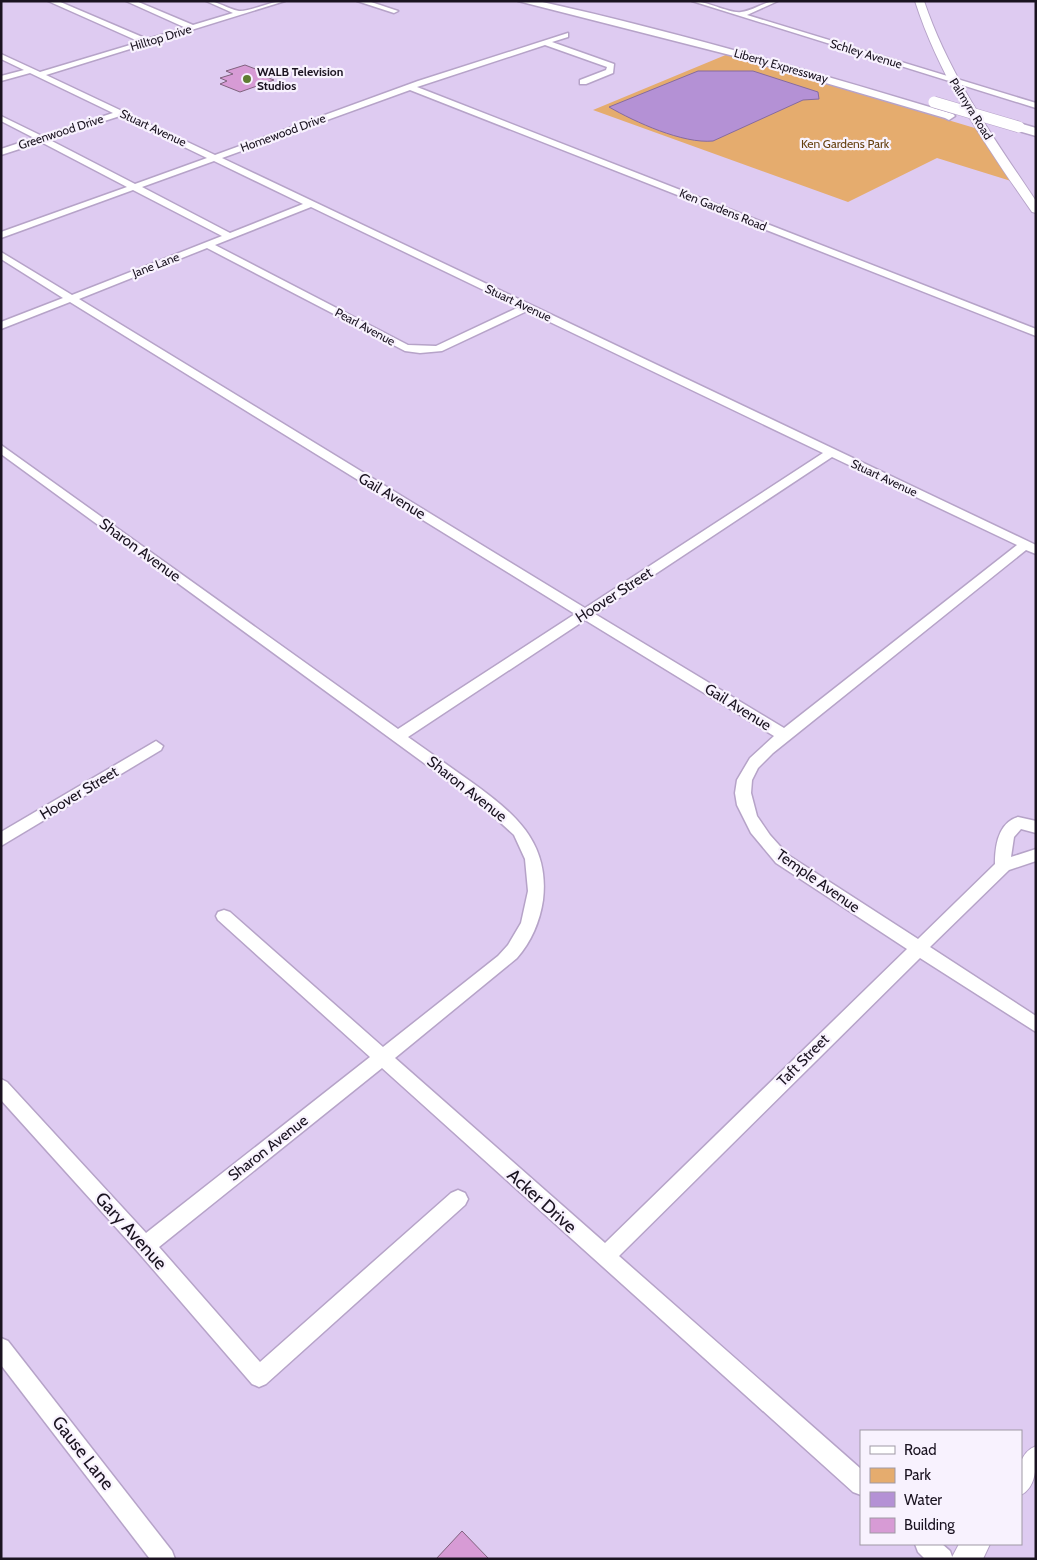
<svg xmlns="http://www.w3.org/2000/svg" width="1037" height="1560" font-family="Cabin,sans-serif">
	<style>
		.green { fill: #e5ac6e }
		.water { fill: #b491d5; stroke: #866b9f }
		.building { fill: #d79bd5; stroke: #80627e }
		.lines { fill: none; stroke-linecap: round; stroke-linejoin: round }
		.minor-casing { stroke: #b6a3c8; stroke-width: 3 }
		.major-casing { stroke: #b6a3c8; stroke-width: 2 }
		.highway-casing { stroke: #b6a3c8; stroke-width: 3 }
		.minor { fill: #fff; fill-rule: evenodd }
		.major { fill: #fff; fill-rule: evenodd }
		.highway { fill: #fff; fill-rule: evenodd }
		.highway-bridge-casing { stroke: #b6a3c8; stroke-width: 12; stroke-linecap: butt }
		.highway-bridge { stroke: #fff; stroke-width: 11 }
		.poi-dot { fill: #5e7c31; stroke: #f8f2fe; stroke-width: 2 }
		.labels { text-anchor: middle; stroke-width: 4.5; stroke-linejoin: round; paint-order: stroke }
		.far-street-label { font-size: 12px; fill: #1a1320; stroke: #f8f2fe }
		.far-poi-label { font-size: 12px; font-weight: bold; fill: #1a1320; stroke: #f8f2fe; text-anchor: start }
		.far-park-label { font-size: 12px; fill: #653f0e; stroke: #f8f2fe }
		.street-label { font-size: 15px; fill: #1a1320; stroke: #f8f2fe }
		.near-street-label { font-size: 18px; fill: #1a1320; stroke: #f8f2fe }
	</style>
	<rect width="100%" height="100%" fill="#decbf1"/>
	<polygon class="green" points="728,54 978,129 1011,181 937,158 848,202 593,110"/>
	<path class="water" d="M698 71H753L818 92 819 99 803 100 713 141C683 144 635 122 609 107Z"/>
	<g class="building">
		<polygon points="245,65 266,73 260,75 274,80 240,92 220,84 227,81 220,78 233,74 226,71"/>
		<polygon points="462,1531 489,1559 436,1559"/>
	</g>
	<g class="lines">
		<g class="minor-casing">
			<g id="minor">
				<path d="M48 1H58L147 39 186 28 126 1H136L193 25 233 13 206 1C219 1 227 9 239 11 249 12 271 1 285 1L46 75 215 155 418 81 568 33V37L552 42 614 64 613 73 586 84H580V80L606 70 607 67 545 45 417 87 1036 329V336L410 90 222 158 1036 545V554L1026 550 773 753 758 768 752 780 751 793 757 816 770 835 788 855 918 939 995 864C995 846 998 823 1018 817L1036 821V833L1021 829 1014 837 1011 857 1036 849V861L1009 870 930 947 1036 1016V1032L920 958 619 1256 861 1469V1495L853 1492 382 1068 159 1247 260 1362 451 1193 458 1190 465 1193 468 1199 465 1205 266 1384 259 1387 252 1384 138 1252 1 1100V1079L7 1082 146 1233 370 1057 218 920 216 916 218 912 224 910 230 912 383 1047 498 956 508 945 521 923 528 891 525 859 514 835 480 804 1 454V445L398 729 575 614 70 302 1 329V322L63 298 1 259V252L72 295 222 236 133 190 1 238V232L127 187 41 142 1 155V149L34 138 1 121V116L42 136 113 113 30 73 1 81V76L24 70 1 59V54L40 72 140 42ZM120 116 207 158 135 184 48 139ZM214 161 303 204 230 233 142 187ZM311 207 519 307 436 346 408 345 215 245ZM207 248 405 351 420 353 442 351 527 311 823 453 585 608 79 299ZM832 457 1017 545 784 728 595 614ZM585 620 774 736 750 758 737 780 735 793 737 805 751 833 776 863 907 949 605 1243 395 1058 517 958C531 942 540 921 543 900 550 841 513 812 470 781 449 766 429 752 408 737Z"/>
				<polygon points="357,1 368,1 398,11 394,13"/>
				<path d="M692 1C707 1 731 14 741 12 755 10 764 1 778 1L747 15 1036 103V108Z"/>
				<polygon points="156,741 163,746 161,750 1,846 1,832"/>
				<polygon points="1,1338 8,1341 172,1551 175,1559 150,1559 1,1365"/>
				<polygon points="915,1544 942,1544 950,1551 953,1559 925,1559 918,1552"/>
			</g>
		</g>
		<g class="major-casing">
			<g id="major">
				<path d="M915 1H924C949 75 993 137 1036 201V213L1032 212C986 146 940 79 915 1Z"/>
				<path d="M1036 1446C1036 1467 1037 1486 1021 1495 1020 1475 1015 1455 1036 1446Z"/>
				<polygon points="959,1544 990,1544 983,1559 951,1559"/>
			</g>
		</g>
		<g class="highway-casing">
			<g id="highway">
				<path d="M518 1H538C678 32 816 73 953 114L955 116 949 120 945 118 734 56Z"/>
				<polygon points="1019,123 1036,128 1036,136 1015,130 1015,124"/>
			</g>
		</g>
		<use href="#minor" class="minor"/>
		<use href="#major" class="major"/>
		<use href="#highway" class="highway"/>
		<g class="highway-bridge-casing">
			<polyline id="highway-bridge" points="934,102 1019,127"/>
		</g>
		<use href="#highway-bridge" class="highway-bridge"/>
	</g>
	<circle class="poi-dot" cx="247" cy="79" r="5"/>
	<g class="labels">
		<g class="far-street-label">
			<text transform="translate(161 38) rotate(-17)" y="4">Hilltop Drive</text>
			<text transform="translate(866 54) rotate(17)" y="4">Schley Avenue</text>
			<text transform="translate(781 66) rotate(16)" y="4">Liberty Expressway</text>
			<text transform="translate(971 109) rotate(58)" y="4">Palmyra Road</text>
			<text transform="translate(153 128) rotate(25)" y="4">Stuart Avenue</text>
			<text transform="translate(61 132) rotate(-18)" y="4">Greenwood Drive</text>
			<text transform="translate(283 133) rotate(-20)" y="4">Homewood Drive</text>
			<text transform="translate(723 210) rotate(22)" y="4">Ken Gardens Road</text>
			<text transform="translate(156 265) rotate(-21)" y="4">Jane Lane</text>
			<text transform="translate(518 303) rotate(25)" y="4">Stuart Avenue</text>
			<text transform="translate(365 327) rotate(28)" y="4">Pearl Avenue</text>
			<text transform="translate(884 478) rotate(25)" y="4">Stuart Avenue</text>
		</g>
		<g class="far-poi-label">
			<text x="257" y="76">WALB Television<tspan x="257" dy="14">Studios</tspan></text>
		</g>
		<g class="far-park-label">
			<text x="845" y="148">Ken Gardens Park</text>
		</g>
		<g class="street-label">
			<text transform="translate(392 496) rotate(31)" y="5">Gail Avenue</text>
			<text transform="translate(140 550) rotate(36)" y="5">Sharon Avenue</text>
			<text transform="translate(614 595) rotate(-33)" y="5">Hoover Street</text>
			<text transform="translate(738 707) rotate(32)" y="5">Gail Avenue</text>
			<text transform="translate(467 789) rotate(38)" y="5">Sharon Avenue</text>
			<text transform="translate(79 793) rotate(-31)" y="5">Hoover Street</text>
			<text transform="translate(818 881) rotate(35)" y="5">Temple Avenue</text>
			<text transform="translate(803 1060) rotate(-45)" y="5">Taft Street</text>
			<text transform="translate(268 1148) rotate(-38)" y="5">Sharon Avenue</text>
		</g>
		<g class="near-street-label">
			<text transform="translate(542 1201) rotate(42)" y="6">Acker Drive</text>
			<text transform="translate(131 1231) rotate(48)" y="6">Gary Avenue</text>
			<text transform="translate(83 1453) rotate(52)" y="6">Gause Lane</text>
		</g>
	</g>
	<rect width="1037" height="1560" fill="none" stroke="#1a1320" stroke-width="5"/>
	<rect x="860" y="1430" width="162" height="115" fill="#f8f2fe" stroke="#9f99a5"/>
	<rect x="870" y="1446" width="25" height="8" fill="#ffffff" stroke="#9f99a5"/>
	<text x="904" y="1455" font-size="15" fill="#1a1320">Road</text>
	<rect x="870" y="1468" width="25" height="15" fill="#e5ac6e" stroke="#9f99a5"/>
	<text x="904" y="1480" font-size="15" fill="#1a1320">Park</text>
	<rect x="870" y="1492" width="25" height="15" fill="#b491d5" stroke="#9f99a5"/>
	<text x="904" y="1505" font-size="15" fill="#1a1320">Water</text>
	<rect x="870" y="1518" width="25" height="15" fill="#d79bd5" stroke="#9f99a5"/>
	<text x="904" y="1530" font-size="15" fill="#1a1320">Building</text>
</svg>
